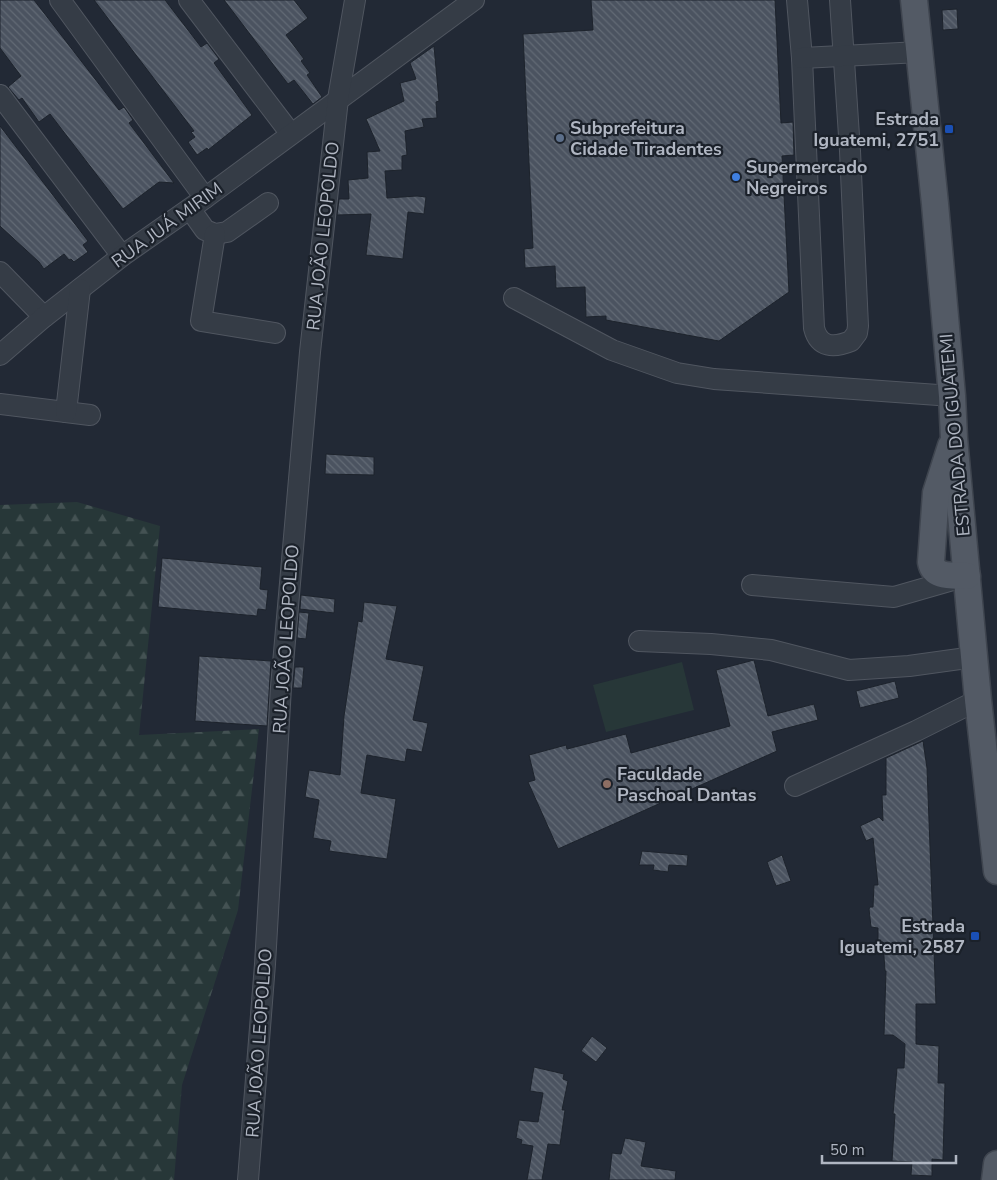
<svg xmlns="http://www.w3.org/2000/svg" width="997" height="1180" font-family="'Nunito Sans',sans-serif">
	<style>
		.forest { fill: url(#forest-firs) }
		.pitch { fill: #273738 }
		.building { fill: url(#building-back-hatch); stroke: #1d232c }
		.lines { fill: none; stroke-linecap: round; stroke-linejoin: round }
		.minor-casing { stroke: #505660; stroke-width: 22 }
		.major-casing { stroke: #3f454f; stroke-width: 29 }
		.minor { stroke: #353c46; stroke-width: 20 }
		.major { stroke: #535a65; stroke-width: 26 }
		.transit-dot { fill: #1a4fb4; stroke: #1b212a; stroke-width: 2 }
		.service-dot { fill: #5c6f8a; stroke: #1b212a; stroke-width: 2 }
		.shop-dot { fill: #3f7fe0; stroke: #1b212a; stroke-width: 2 }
		.education-dot { fill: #8d6e63; stroke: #1b212a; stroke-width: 2 }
		.labels { text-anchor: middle; stroke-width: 4.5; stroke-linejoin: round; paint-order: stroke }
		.poi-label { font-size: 18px; font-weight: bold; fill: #b0b6c2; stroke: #1b212a; text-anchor: start }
		.street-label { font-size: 18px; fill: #b0b6c2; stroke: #1b212a }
	</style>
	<defs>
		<pattern id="forest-firs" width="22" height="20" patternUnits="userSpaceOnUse" patternTransform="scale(1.25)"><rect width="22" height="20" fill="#273738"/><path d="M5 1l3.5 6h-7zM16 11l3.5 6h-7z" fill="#445253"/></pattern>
		<pattern id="building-back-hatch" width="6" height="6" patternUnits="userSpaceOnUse" patternTransform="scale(1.25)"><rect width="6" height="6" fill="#4b5360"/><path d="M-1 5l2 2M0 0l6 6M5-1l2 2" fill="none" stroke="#626a75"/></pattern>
	</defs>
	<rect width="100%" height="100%" fill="#222935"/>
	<polygon class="forest" points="77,502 160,526 139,735 259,729 238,910 182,1085 174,1180 0,1180 0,505"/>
	<polygon class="pitch" points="682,662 694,710 606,732 593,685"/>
	<g class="building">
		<polygon points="0,0 34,0 119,110 124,107 133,120 129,123 174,183 159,182 123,209 50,114 39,122 22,98 19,100 8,87 21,76 0,48"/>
		<polygon points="94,0 165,0 201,47 207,43 219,59 214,63 252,115 208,150 207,148 197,155 188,142 195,137 191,132 194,131"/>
		<polygon points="224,0 294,0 308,18 286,35 304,59 301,61 310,73 307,75 322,97 313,104 294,80 288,84"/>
		<polygon points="591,0 775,0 781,123 793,122 794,155 782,156 789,292 719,341 606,320 606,316 586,317 585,287 556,288 555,266 525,268 524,249 533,248 523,34 593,30"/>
		<polygon points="957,9 958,29 943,30 942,10"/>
		<polygon points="434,46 439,101 436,102 437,118 422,119 424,127 405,131 407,155 402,156 402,170 385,171 387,198 417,196 426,197 424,214 408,212 403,259 366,255 371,214 337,215 339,199 349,199 348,180 368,178 367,152 380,151 366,119 404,101 400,83 416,79 410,63"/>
		<polygon points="0,126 88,241 83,245 88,252 74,262 71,259 69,260 64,254 44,269 39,262 0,226"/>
		<polygon points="326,454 374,457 374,475 325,474"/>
		<polygon points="162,558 262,567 260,589 268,590 266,610 258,609 257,616 158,607"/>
		<polygon points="301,595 335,599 334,613 300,609"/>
		<polygon points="364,602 397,606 386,659 424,666 413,720 428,723 422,752 407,749 405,762 367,755 361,793 396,799 387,859 329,851 331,841 313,838 319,800 305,797 309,770 340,775 344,716 358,621 362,622"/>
		<polygon points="299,612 309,613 306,639 297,638"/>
		<polygon points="199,656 271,661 267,726 195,721"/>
		<polygon points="754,660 768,716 814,704 818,720 772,732 777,751 558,849 528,782 535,780 529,755 566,745 567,749 626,734 631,753 730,726 716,670"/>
		<polygon points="295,667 304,667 302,688 293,688"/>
		<polygon points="895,681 899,698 860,708 856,691"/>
		<polygon points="923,741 927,768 936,1004 916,1004 916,1044 939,1046 938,1083 945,1083 943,1160 932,1159 932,1176 911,1175 912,1162 892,1161 895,1114 893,1114 897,1068 904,1068 905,1044 893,1035 884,1035 886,971 885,971 883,942 878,942 878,928 871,927 869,909 870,907 873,907 874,885 878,885 873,838 866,841 860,826 879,817 883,821 882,795 886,795 886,758"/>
		<polygon points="642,851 688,855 687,866 669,865 668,872 653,870 654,865 639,865"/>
		<polygon points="782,855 791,881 776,886 767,862"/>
		<polygon points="592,1036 607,1048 596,1062 581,1051"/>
		<polygon points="534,1067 564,1074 563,1079 568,1081 562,1110 565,1110 560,1145 548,1144 542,1180 527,1180 533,1146 521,1144 522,1140 516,1138 519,1120 538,1122 543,1093 530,1091"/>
		<polygon points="625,1138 646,1142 641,1166 676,1171 675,1180 609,1180 612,1153 621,1154"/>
	</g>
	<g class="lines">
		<g class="minor-casing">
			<g id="minor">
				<polyline points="60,0 205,198"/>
				<polyline points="189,0 291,134"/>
				<path d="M797 0 802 58 814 328C819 348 834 348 851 341L857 333 858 326 850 151 840 0"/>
				<polyline points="802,58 920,52"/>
				<polyline points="0,95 122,256"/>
				<polyline points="190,209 205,230 215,234 227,232 268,203"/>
				<polyline points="215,234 201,321 275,333"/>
				<polyline points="0,272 44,317"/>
				<polyline points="514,298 612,350 677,373 714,379 952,396"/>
				<polyline points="0,355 44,317 122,256 205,198 474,0"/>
				<polyline points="0,404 90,415"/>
				<polyline points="66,412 80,289"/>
				<polyline points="752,585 894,597 960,578"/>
				<polyline points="639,641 711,644 771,650 849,670 909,666 974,657"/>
				<polyline points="795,786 916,731 978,700"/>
				<polyline points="248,1180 265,964 281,687 310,352 338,99 355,0"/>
			</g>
		</g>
		<g class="major-casing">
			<g id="major">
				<polyline points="914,0 935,204 952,396 954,438 978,700 997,871"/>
				<path d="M951 446 936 493 931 562C934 579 954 575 967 576"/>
				<polyline points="995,1180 997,1164"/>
			</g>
		</g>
		<use href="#minor" class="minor"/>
		<use href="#major" class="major"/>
	</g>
	<g class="transit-dot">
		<rect x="944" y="124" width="10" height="10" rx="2.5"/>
		<rect x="970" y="931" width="10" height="10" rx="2.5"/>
	</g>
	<circle class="service-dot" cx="560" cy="138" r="5"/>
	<circle class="shop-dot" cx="736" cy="177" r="5"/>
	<circle class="education-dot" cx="607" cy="784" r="5"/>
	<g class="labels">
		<g class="poi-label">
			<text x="939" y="125" text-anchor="end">Estrada<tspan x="939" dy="21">Iguatemi, 2751</tspan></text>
			<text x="570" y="134">Subprefeitura<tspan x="570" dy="21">Cidade Tiradentes</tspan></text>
			<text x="746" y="173">Supermercado<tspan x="746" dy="21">Negreiros</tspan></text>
			<text x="617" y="780">Faculdade<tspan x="617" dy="21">Paschoal Dantas</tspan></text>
			<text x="965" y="932" text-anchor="end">Estrada<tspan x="965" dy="21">Iguatemi, 2587</tspan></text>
		</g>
		<g class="street-label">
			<text transform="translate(167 225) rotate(-36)" y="6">RUA JUÁ MIRIM</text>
			<text transform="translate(323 236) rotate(-84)" y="6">RUA JOÃO LEOPOLDO</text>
			<text transform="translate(955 435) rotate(-95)" y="6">ESTRADA DO IGUATEMI</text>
			<text transform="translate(286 639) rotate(-86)" y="6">RUA JOÃO LEOPOLDO</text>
			<text transform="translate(259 1043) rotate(-86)" y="6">RUA JOÃO LEOPOLDO</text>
		</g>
	</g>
	<path d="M822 1155v8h134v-8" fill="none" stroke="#b0b6c2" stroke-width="2.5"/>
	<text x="830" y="1155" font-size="15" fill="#b0b6c2" stroke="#1b212a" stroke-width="4" paint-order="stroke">50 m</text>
</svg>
